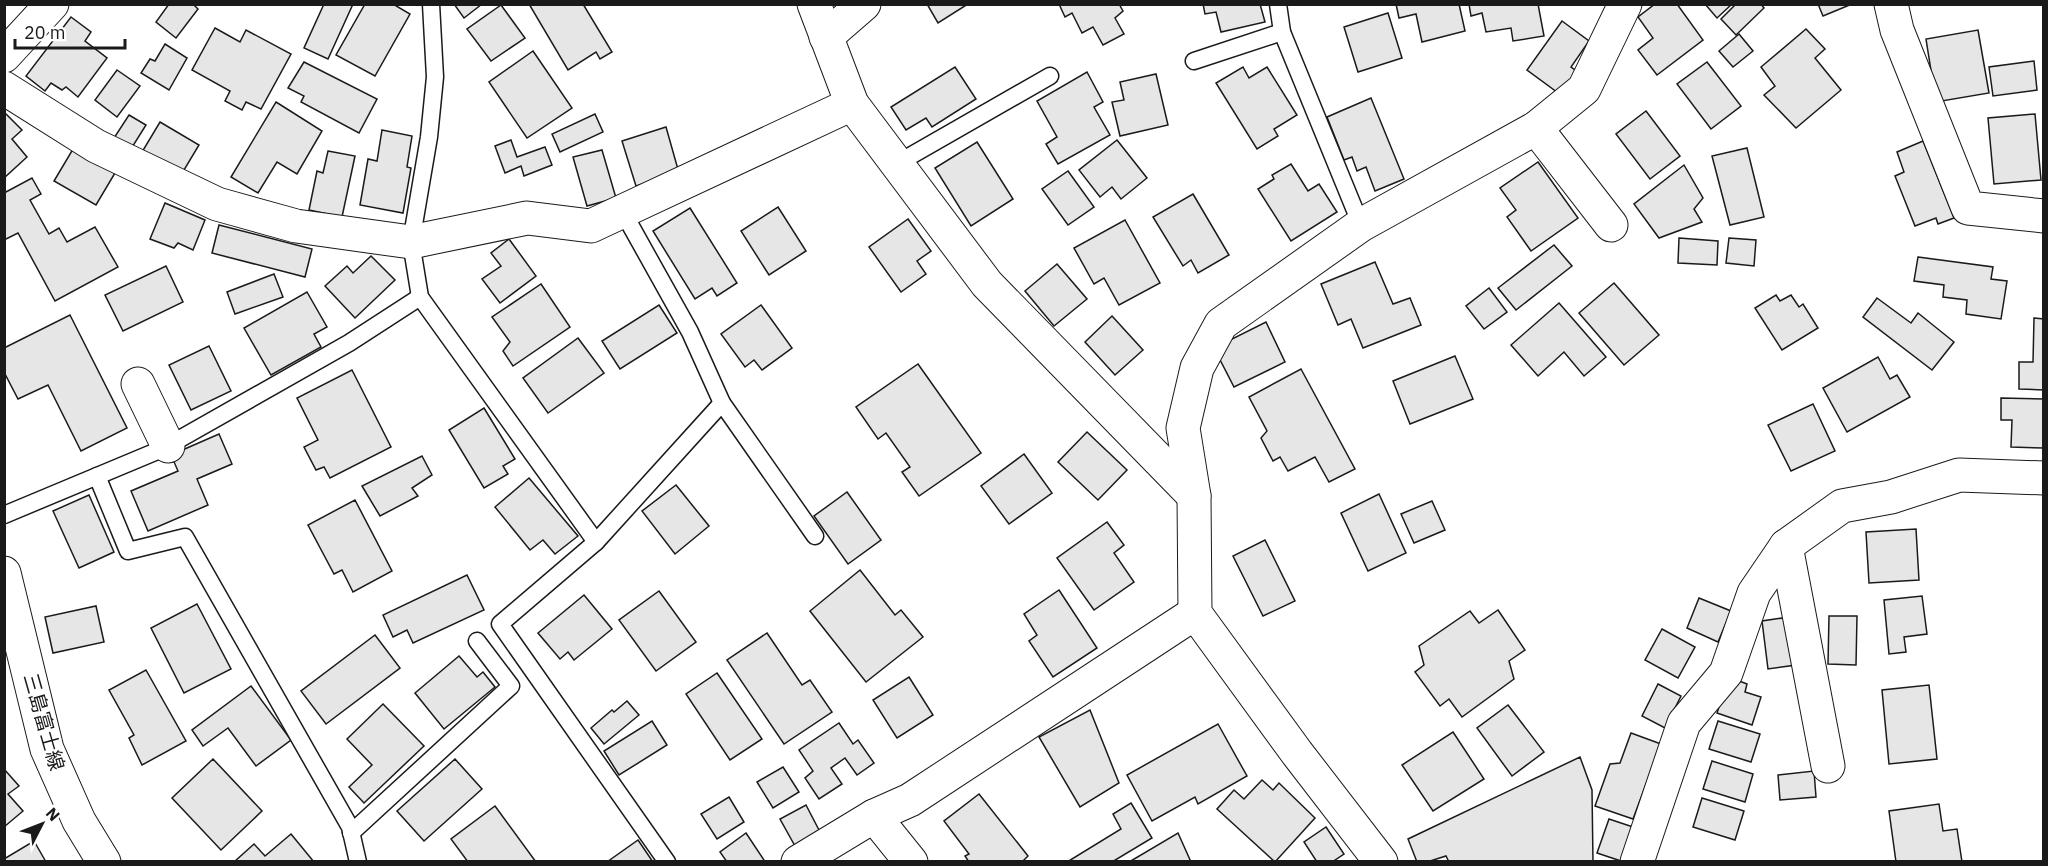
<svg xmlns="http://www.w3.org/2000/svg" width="2048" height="866" font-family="'IBM Plex Sans','Noto Sans JP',sans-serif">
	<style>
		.building { fill: #e6e6e6; stroke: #1a1a1a; stroke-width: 1.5 }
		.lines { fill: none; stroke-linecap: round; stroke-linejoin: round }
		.service-casing { stroke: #1a1a1a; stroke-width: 19 }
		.minor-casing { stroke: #1a1a1a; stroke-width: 35 }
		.primary-casing { stroke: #1a1a1a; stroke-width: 35 }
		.service { stroke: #fff; stroke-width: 16 }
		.minor { stroke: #fff; stroke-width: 33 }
		.primary { stroke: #fff; stroke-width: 33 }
		.labels { text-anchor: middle; stroke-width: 4.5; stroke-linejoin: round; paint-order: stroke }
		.street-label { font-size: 20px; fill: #1a1a1a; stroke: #fff }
	</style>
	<rect width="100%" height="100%" fill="#fff"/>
	<g class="building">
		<polygon points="169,4 193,4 198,9 176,38 156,22"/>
		<polygon points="324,4 353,4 328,59 304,48"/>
		<polygon points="365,4 393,4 410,14 375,76 336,55"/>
		<polygon points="454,4 482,4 464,18"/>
		<polygon points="529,4 583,4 612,52 600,59 596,52 568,70"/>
		<polygon points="927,4 968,4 938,23"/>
		<polygon points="1059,4 1119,4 1123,11 1115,18 1124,34 1103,45 1093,27 1082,33 1072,13 1065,17"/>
		<polygon points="1203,4 1260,4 1265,22 1221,32 1216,12 1205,14"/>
		<polygon points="1396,4 1459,4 1465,31 1422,42 1416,14 1399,18"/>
		<polygon points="1469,4 1538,4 1544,36 1513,41 1511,28 1486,32 1482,13 1471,16"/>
		<polygon points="1655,4 1677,4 1703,40 1657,75 1638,50 1653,38 1638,17"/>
		<polygon points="1705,4 1732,4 1717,18"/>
		<polygon points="1736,4 1761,4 1764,8 1736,35 1721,19"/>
		<polygon points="1818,4 1852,4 1823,16"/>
		<polygon points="501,5 525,38 491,61 467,29"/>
		<polygon points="1388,13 1402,58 1358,72 1344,27"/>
		<polygon points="71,17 91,32 85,41 107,58 78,97 66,87 62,90 51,83 45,91 26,76"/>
		<polygon points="1562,21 1589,41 1571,67 1578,72 1561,95 1527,70"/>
		<polygon points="215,28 240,42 246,30 291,54 261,109 246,102 242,110 225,101 230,91 192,70"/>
		<polygon points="1806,29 1825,49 1815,58 1841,90 1796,128 1764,95 1775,86 1761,67"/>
		<polygon points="1978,30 1989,93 1936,102 1926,39"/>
		<polygon points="1739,34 1753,51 1733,67 1719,51"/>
		<polygon points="165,44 187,58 169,90 141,73 150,59 155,61"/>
		<polygon points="533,51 572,108 527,138 489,82"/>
		<polygon points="2034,61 2037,90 1993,96 1989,67"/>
		<polygon points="304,62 377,99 359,133 301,102 304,96 288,88"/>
		<polygon points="1707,62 1741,106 1711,129 1677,84"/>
		<polygon points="955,67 976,99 932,127 926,118 906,130 891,107"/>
		<polygon points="1243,67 1249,78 1267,67 1297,115 1274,129 1278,136 1257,149 1216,83"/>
		<polygon points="117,70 140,86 117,117 95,100"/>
		<polygon points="1087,72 1103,102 1094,107 1110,135 1058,164 1046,144 1057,137 1037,101"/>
		<polygon points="1156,74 1168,125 1120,136 1112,102 1124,100 1120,82"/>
		<polygon points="1371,98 1404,179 1375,191 1366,167 1357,171 1352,157 1344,160 1327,117"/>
		<polygon points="276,102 322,131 297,174 277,162 258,193 231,177"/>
		<polygon points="1646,111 1680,156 1650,179 1616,134"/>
		<polygon points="4,112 22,130 12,139 27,157 4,178"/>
		<polygon points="595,114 603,132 560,152 552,134"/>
		<polygon points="2035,114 2041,180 1994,184 1988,118"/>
		<polygon points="129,115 146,125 131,149 114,138"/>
		<polygon points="160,122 199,145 181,175 142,152"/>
		<polygon points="666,127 679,173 636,186 622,141"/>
		<polygon points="382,130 412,136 407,167 411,168 403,213 360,205 368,159 377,161"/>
		<polygon points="511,140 517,157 545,147 552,165 524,176 521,166 505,173 495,146"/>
		<polygon points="1117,140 1147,178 1121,199 1112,187 1100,197 1079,170"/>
		<polygon points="1923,141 1954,218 1938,224 1936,218 1915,226 1895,176 1904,172 1897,152"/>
		<polygon points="977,142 1013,199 971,226 935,168"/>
		<polygon points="1747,148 1764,217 1730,225 1712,156"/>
		<polygon points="73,149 115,173 96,205 54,181"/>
		<polygon points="602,150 616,198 587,206 573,157"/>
		<polygon points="328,151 355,156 342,217 309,210 317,171 323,173"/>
		<polygon points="1538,162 1578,218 1531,251 1507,217 1516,210 1500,188"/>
		<polygon points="1291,164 1308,191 1319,184 1337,212 1291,241 1258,189 1274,179 1272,175"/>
		<polygon points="1684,165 1703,198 1694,209 1702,222 1659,238 1634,204"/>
		<polygon points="1068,171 1094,207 1068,225 1042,189"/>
		<polygon points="32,178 41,194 30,200 49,234 59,228 67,242 95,227 118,267 55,301 18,233 4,240 4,193"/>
		<polygon points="1193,194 1229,255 1198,273 1191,260 1183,266 1153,217"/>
		<polygon points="165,203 205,220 193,250 178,243 174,248 150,239"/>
		<polygon points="778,207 806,251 769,275 741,231"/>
		<polygon points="690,208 737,283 717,296 712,288 695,299 653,231"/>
		<polygon points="908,219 931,251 917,261 926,274 901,292 869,247"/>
		<polygon points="1125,220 1160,283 1119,305 1104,278 1094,284 1074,248"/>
		<polygon points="219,225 312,249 305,277 212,253"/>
		<polygon points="1679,238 1718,241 1717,265 1678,263"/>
		<polygon points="1729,238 1756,240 1754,266 1726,263"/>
		<polygon points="509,239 536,276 500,303 482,279 501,266 491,253"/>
		<polygon points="1554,245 1572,266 1516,310 1498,288"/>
		<polygon points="371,256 395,280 355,318 325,286 347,266 353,273"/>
		<polygon points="1918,257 1993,267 1991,279 2007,281 2001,319 1966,314 1967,300 1943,297 1944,285 1914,281"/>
		<polygon points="1375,262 1393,304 1410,298 1421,325 1363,348 1351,319 1338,325 1321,284"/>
		<polygon points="1057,264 1087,299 1054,326 1025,291"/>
		<polygon points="166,266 183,302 123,331 105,295"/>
		<polygon points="274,274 283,297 235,314 227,292"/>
		<polygon points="1614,283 1659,335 1624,365 1579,313"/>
		<polygon points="541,284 570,327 513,366 503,351 510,342 492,317"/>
		<polygon points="1489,288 1507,312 1484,329 1466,306"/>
		<polygon points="307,292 327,327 314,334 321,347 271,375 244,328"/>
		<polygon points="1776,295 1780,301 1791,295 1799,307 1803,304 1818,328 1782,350 1755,308"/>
		<polygon points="1877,298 1911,323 1918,313 1954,342 1932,370 1863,317"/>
		<polygon points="1559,303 1606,357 1584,376 1564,352 1538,376 1511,345"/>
		<polygon points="659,305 677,333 620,369 602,341"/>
		<polygon points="761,305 792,348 762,370 754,360 745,367 721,334"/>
		<polygon points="70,315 127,428 81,451 48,385 18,399 4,372 4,348"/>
		<polygon points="1112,316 1143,350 1115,375 1085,342"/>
		<polygon points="2034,318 2044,319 2044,390 2019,389 2019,362 2033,362"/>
		<polygon points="1266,322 1285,362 1234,387 1214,348"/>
		<polygon points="578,338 604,373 548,413 523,378"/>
		<polygon points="209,346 231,391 191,410 169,365"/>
		<polygon points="1455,356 1473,399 1410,424 1393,381"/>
		<polygon points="1878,357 1890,379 1897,375 1910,397 1847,432 1823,388"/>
		<polygon points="918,364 981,453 919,496 902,472 910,467 886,433 878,439 856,407"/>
		<polygon points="1301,369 1355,469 1329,482 1315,457 1288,471 1280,457 1273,461 1261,438 1267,431 1249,397"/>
		<polygon points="352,370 391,447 330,478 324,467 316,470 304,447 318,440 297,398"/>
		<polygon points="2001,398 2044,399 2044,448 2011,447 2012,420 2001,420"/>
		<polygon points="1813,404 1835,451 1791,471 1768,425"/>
		<polygon points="484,408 515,459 503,466 508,474 484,488 449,430"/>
		<polygon points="1087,432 1127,470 1098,500 1058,462"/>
		<polygon points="219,434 232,464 197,479 208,505 148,531 131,491 178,471 171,455"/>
		<polygon points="1024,454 1052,493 1009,524 981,486"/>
		<polygon points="422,456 432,475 412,488 418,496 380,516 362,486"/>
		<polygon points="529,478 578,536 555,554 543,540 530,550 495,507"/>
		<polygon points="676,485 709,526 675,554 642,511"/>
		<polygon points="847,492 881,540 848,564 814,516"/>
		<polygon points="1379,494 1406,553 1368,571 1341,513"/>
		<polygon points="89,495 114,552 79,568 53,511"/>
		<polygon points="355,500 392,571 353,592 342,570 334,574 308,525"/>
		<polygon points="1432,501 1445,530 1414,543 1401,514"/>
		<polygon points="1107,522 1124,545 1114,553 1134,582 1094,610 1057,558"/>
		<polygon points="1916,529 1919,580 1869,583 1866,532"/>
		<polygon points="1265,540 1295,601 1263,616 1233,556"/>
		<polygon points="860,570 895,615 901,610 923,637 866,682 810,611"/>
		<polygon points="467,575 484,610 413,643 407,630 393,637 383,615"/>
		<polygon points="1059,590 1097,648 1053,677 1029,641 1037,635 1024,614"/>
		<polygon points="659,591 696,642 656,671 619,620"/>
		<polygon points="584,595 612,629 574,660 568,652 560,659 538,633"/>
		<polygon points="1922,596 1927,634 1904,637 1906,652 1889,654 1884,600"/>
		<polygon points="1699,598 1731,611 1718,642 1687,628"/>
		<polygon points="197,604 231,669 184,693 151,628"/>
		<polygon points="96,606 104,642 53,653 45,617"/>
		<polygon points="1498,610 1525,650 1509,661 1514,679 1462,717 1449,699 1440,706 1415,672 1424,665 1419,646 1470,611 1479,623"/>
		<polygon points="1829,616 1857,616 1856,665 1828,664"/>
		<polygon points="1789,617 1796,665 1768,669 1762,621"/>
		<polygon points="1662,629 1695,647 1678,678 1645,660"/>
		<polygon points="767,633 802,685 810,680 832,712 784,744 727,660"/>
		<polygon points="375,635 400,668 326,724 301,691"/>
		<polygon points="459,656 477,677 483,672 495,687 444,729 415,693"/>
		<polygon points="146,670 186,741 142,765 129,738 134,735 109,690"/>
		<polygon points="717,673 762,739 730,760 686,694"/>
		<polygon points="909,677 933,715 897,738 873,700"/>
		<polygon points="1729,677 1747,684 1745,692 1761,697 1752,725 1717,713"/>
		<polygon points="1658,684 1681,696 1665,728 1642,716"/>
		<polygon points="1929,685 1937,759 1889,764 1882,690"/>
		<polygon points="251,686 291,740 256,766 228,728 203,746 192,730"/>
		<polygon points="627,701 639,715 604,744 591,728 612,710 614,712"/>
		<polygon points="383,704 424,746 364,803 349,787 372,765 347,739"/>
		<polygon points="1508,705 1544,752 1512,776 1477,728"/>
		<polygon points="1090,710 1119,783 1080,807 1039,737"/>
		<polygon points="652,721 667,745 619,775 604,751"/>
		<polygon points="1718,721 1760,734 1751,762 1709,749"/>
		<polygon points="839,723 853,744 858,740 874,763 857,775 845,758 831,768 842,784 819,799 805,778 813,771 799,750"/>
		<polygon points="1218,724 1247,776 1198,804 1195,797 1152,821 1127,775"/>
		<polygon points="1453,732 1484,779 1433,811 1402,765"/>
		<polygon points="1631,733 1661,744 1633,819 1595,806 1610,764 1620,763"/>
		<polygon points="1580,757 1592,790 1593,862 1449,862 1446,856 1427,862 1417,862 1408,839"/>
		<polygon points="213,759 262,811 221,850 172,798"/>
		<polygon points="455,759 482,789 424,841 397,811"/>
		<polygon points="1712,761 1753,774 1745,802 1703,789"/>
		<polygon points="783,767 799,792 773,808 757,782"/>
		<polygon points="4,769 19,786 8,794 23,811 4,827"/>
		<polygon points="1814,771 1816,797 1780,800 1778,775"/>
		<polygon points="1262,780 1273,790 1279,783 1315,818 1275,862 1217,809 1234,790 1244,799"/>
		<polygon points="979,794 1028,856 1022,862 969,862 965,856 969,854 944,821"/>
		<polygon points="729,797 744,822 717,839 701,814"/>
		<polygon points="1702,798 1744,811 1735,840 1693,827"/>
		<polygon points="1131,803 1152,838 1112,862 1067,862 1121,829 1113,814"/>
		<polygon points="1939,804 1943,831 1957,829 1962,862 1896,862 1889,811"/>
		<polygon points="806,805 820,832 795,846 780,819"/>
		<polygon points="495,806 536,862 468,862 451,839"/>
		<polygon points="1609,819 1633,827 1621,861 1597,853"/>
		<polygon points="1326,827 1344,854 1332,862 1317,862 1304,842"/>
		<polygon points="746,833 764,860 761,862 727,862 720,852"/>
		<polygon points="1178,833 1191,862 1129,862"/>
		<polygon points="291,834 314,862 234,862 254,844 265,856"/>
		<polygon points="638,840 653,862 607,862"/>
		<polygon points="34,841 46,862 4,862 4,859"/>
	</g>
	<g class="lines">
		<g class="service-casing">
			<g id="service">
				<polyline points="431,4 435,77 429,137 411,242 420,297 596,542"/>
				<polyline points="1278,4 1282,32 1361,225"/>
				<polyline points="1194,61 1282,32"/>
				<polyline points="898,163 1050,76"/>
				<polyline points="623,212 690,332 722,403 815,536"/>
				<polyline points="97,476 128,551 185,537 350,827 358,862"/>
				<polyline points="4,515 162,449 349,343 420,297"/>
				<polyline points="351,833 511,686 477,641"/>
				<polyline points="667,862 500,624 596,542 722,403"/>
			</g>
		</g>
		<g class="minor-casing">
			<g id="minor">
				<polyline points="814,4 852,104 987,284 1194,496"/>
				<polyline points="1891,4 1897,30 1968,208 2044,216"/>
				<polyline points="826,37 864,4"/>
				<polyline points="4,56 52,4"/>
				<polyline points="4,88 96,146 217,204 296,226 411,242 527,218 591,226 852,104"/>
				<polyline points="1536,128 1611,225"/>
				<polyline points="138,384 168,446"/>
				<polyline points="1828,766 1786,546 1842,506 1891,497 1959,475 2044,478"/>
				<polyline points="874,816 911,862"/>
				<polyline points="798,862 874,816 910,800 1195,613"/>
				<polyline points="1381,862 1297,753 1195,613 1194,496 1183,428 1197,368 1221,324 1361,225 1536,128 1584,89 1625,4"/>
				<polyline points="1637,862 1684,723 1726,673 1754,593 1786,546"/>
			</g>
		</g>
		<g class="primary-casing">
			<polyline id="primary" points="4,573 47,749 79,821 104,862"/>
		</g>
		<use href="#service" class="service"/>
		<use href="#minor" class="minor"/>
		<use href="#primary" class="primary"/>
	</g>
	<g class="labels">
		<g class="street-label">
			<text transform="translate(44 722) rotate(74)" y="7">三島富士線</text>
		</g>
	</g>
	<rect width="2048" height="866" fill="none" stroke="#1a1a1a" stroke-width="12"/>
	<g transform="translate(42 824) rotate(48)" stroke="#ffffff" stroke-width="4.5" paint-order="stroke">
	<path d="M0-4.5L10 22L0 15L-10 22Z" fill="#1a1a1a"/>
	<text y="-9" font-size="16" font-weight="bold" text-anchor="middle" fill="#1a1a1a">N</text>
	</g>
	<path d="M15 39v9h110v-9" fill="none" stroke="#1a1a1a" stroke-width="3"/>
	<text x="24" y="39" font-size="18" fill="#1a1a1a" stroke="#ffffff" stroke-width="4.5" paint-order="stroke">20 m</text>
</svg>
